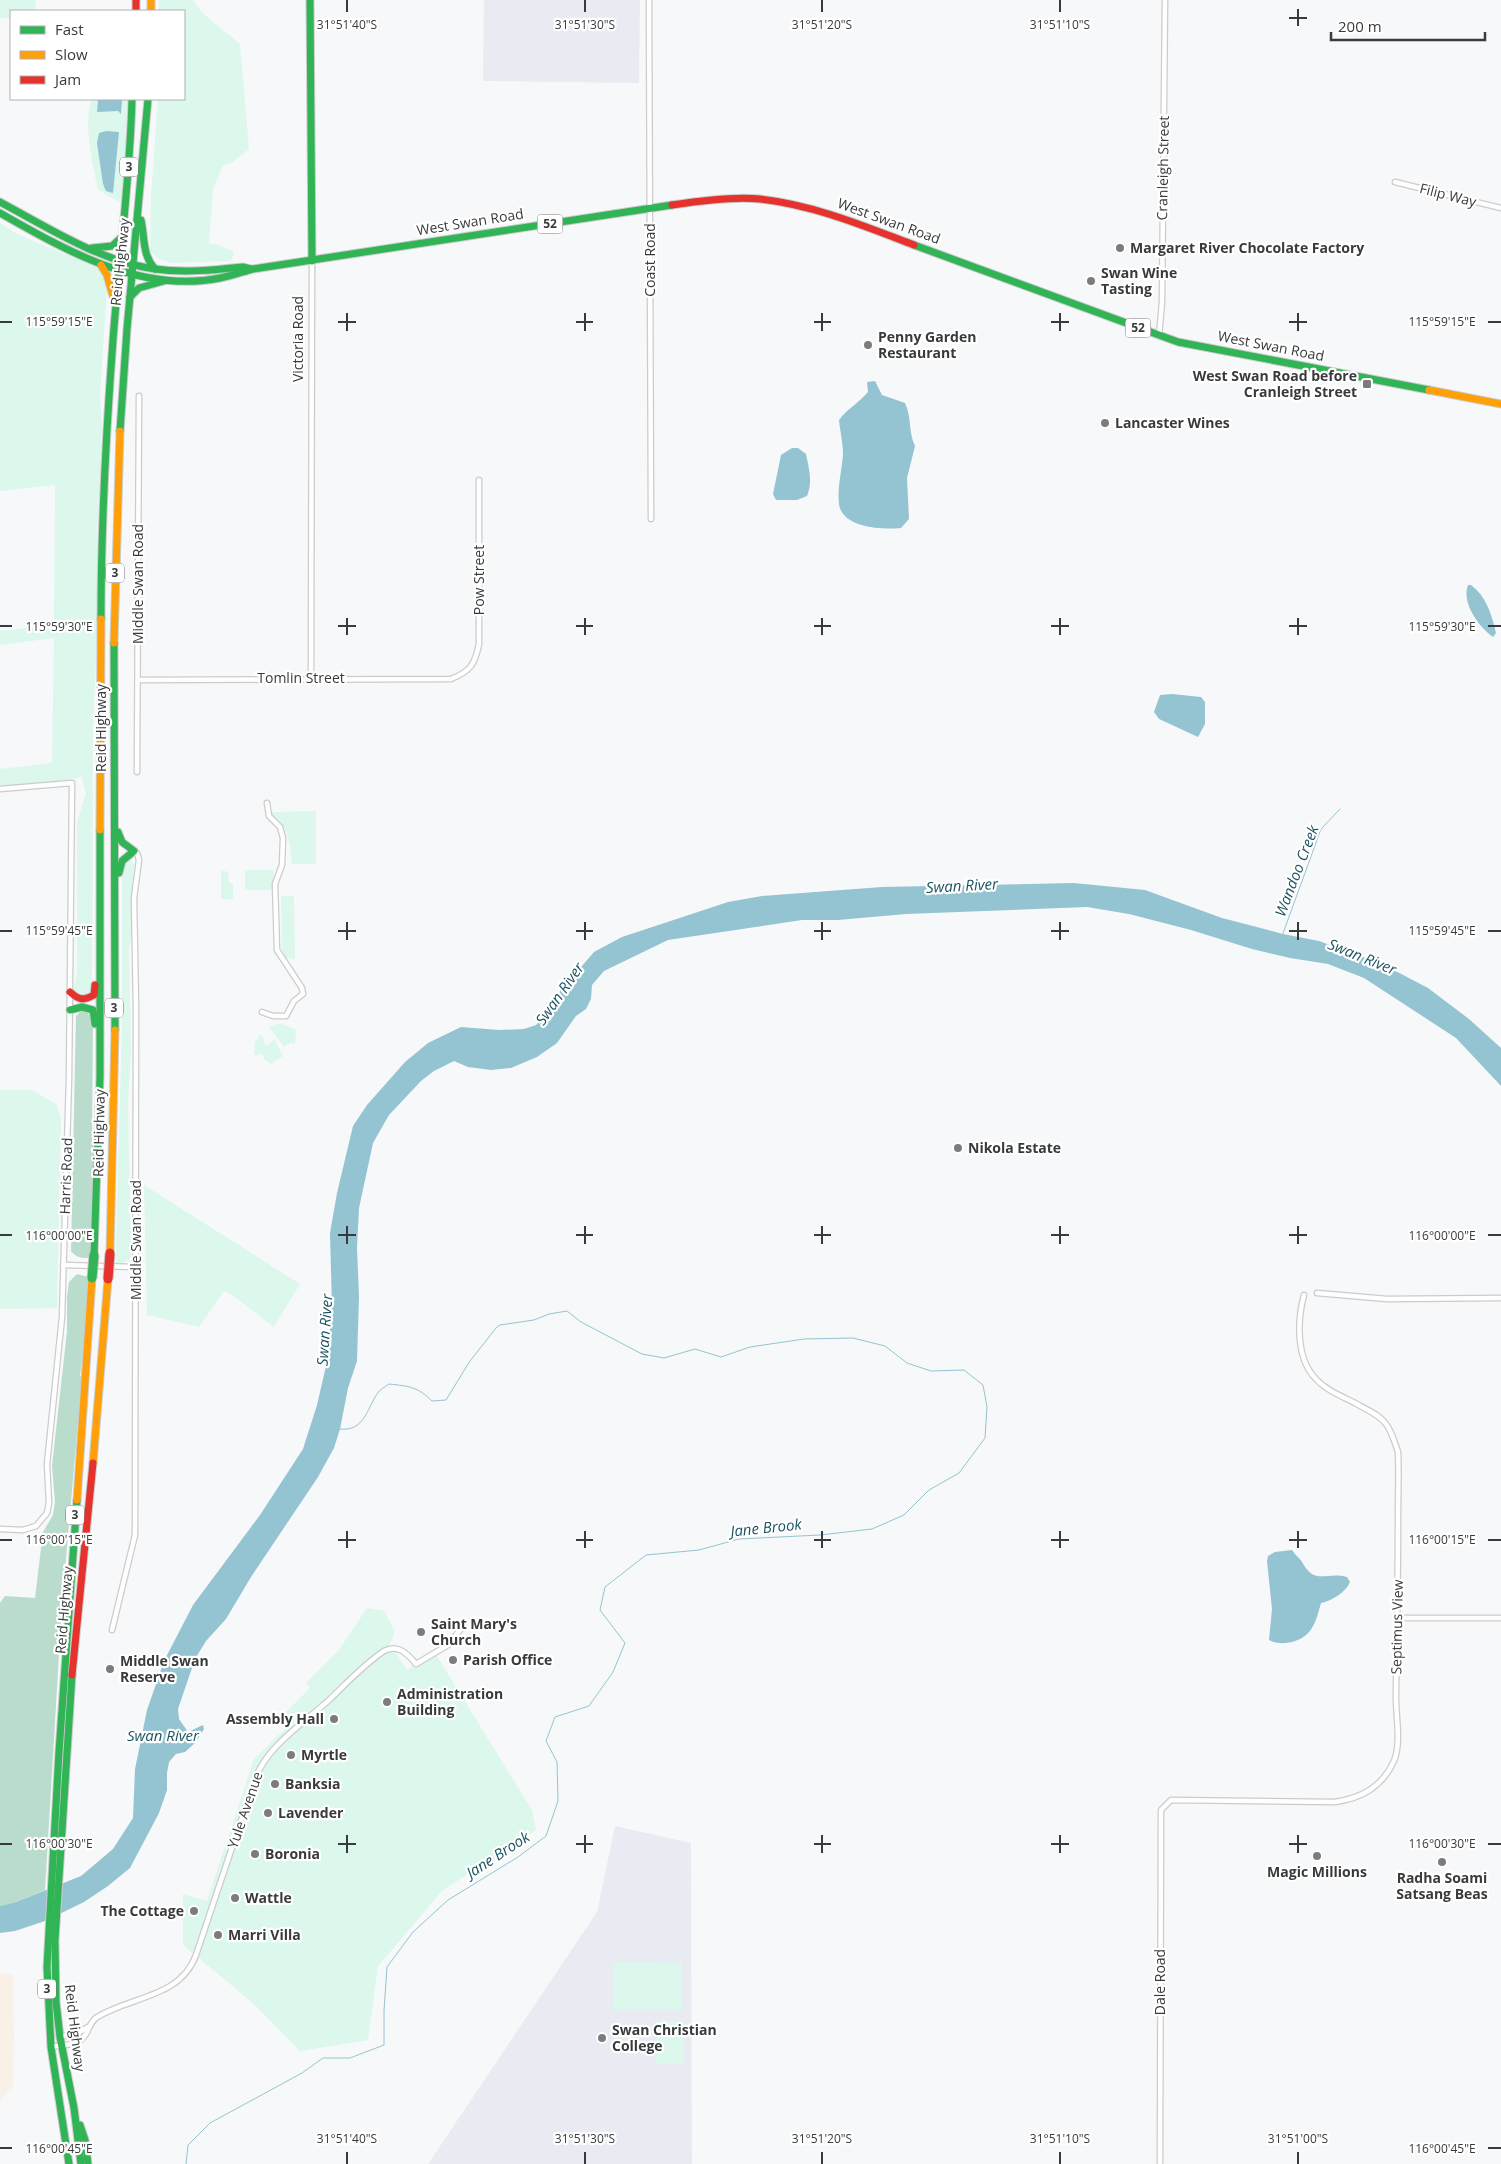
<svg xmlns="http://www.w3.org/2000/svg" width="1501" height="2164" font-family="'Open Sans',sans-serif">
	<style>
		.industrial { fill: #f9f1e7 }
		.built { fill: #e8ebf1 }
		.green { fill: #dcf7eb }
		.forest { fill: #badccd }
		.water { fill: #94c4d1 }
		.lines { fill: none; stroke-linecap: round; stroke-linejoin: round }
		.stream { stroke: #94c4d1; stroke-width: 1 }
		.street-casing { stroke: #cccccd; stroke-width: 7 }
		.fast-casing { stroke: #cccccd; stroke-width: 9 }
		.slow-casing { stroke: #cccccd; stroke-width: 9 }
		.jam-casing { stroke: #cccccd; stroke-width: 9 }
		.street { stroke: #fefefe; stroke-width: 4.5 }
		.fast { stroke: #30b455; stroke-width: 7 }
		.slow { stroke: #ff9f0a; stroke-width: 7 }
		.jam { stroke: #e5322d; stroke-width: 7 }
		.fast-bridge-casing { stroke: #cac4c1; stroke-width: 11; stroke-linecap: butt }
		.jam-bridge-casing { stroke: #cac4c1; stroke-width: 11; stroke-linecap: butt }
		.fast-bridge { stroke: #30b455; stroke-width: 9 }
		.jam-bridge { stroke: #e5322d; stroke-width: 9 }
		.ticks { fill: none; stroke: #393a3b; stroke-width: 2 }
		.poi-dot { fill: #7c7c7e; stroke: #fff; stroke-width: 2 }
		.labels { text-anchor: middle; stroke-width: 4.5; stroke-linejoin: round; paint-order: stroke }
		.shield { fill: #fff; stroke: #747576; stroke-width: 1 }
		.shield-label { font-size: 12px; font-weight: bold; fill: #393a3b }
		.street-label { font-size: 14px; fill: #393a3b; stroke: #fff }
		.poi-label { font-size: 14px; font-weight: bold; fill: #393a3b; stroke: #fff; text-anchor: start }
		.water-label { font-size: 15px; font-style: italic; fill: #1b5462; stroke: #fff }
		.ticks-label { font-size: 12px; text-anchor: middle; fill: #393a3b; stroke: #fff; stroke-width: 4.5; stroke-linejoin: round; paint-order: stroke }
	</style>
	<rect width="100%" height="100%" fill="#f7f8fa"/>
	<polygon class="industrial" points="0,1973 13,1975 14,2036 13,2085 0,2101"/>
	<g class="built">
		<polygon points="484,0 640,0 639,83 483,81"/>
		<polygon points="615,1826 691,1843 692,2164 428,2164 597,1912"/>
	</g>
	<g class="green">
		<polygon points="0,0 36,0 35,11 11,11 11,18 0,18"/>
		<path d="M159 0H193C201 16 226 31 240 44L249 149 233 162 223 166 213 188 209 243 219 245 234 252 231 261 172 263 159 259 150 251 151 197 158 99H184V11H159Z"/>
		<path d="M91 99H127L126 143 121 203 98 190C92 159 84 130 91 99Z"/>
		<polygon points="0,223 17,234 98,268 103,273 107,289 100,395 102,429 97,540 97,636 93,726 92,982 90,992 85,996 75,992 74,987 77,972 77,823 86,793 81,776 76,779 0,787 0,769 52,763 54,638 0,645 0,631 54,625 55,485 0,491"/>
		<path d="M316 811V864H292C290 846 289 821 269 814V812Z"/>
		<polygon points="131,860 134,865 131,898 132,933 129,950 131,1052 128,1101 131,1253 130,1258 122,1264 116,1263 116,1246 122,1022 122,878 125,862"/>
		<polygon points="221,870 228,872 229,883 233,883 233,899 221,899"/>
		<rect x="245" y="870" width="29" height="20"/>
		<polygon points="281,896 294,896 295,959 286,958 282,950"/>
		<polygon points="277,1024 283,1024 296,1030 295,1044 290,1043 284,1047 269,1027"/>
		<polygon points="260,1035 262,1036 264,1039 263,1042 267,1046 274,1039 283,1056 271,1064 264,1059 262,1054 254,1055 255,1042"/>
		<polygon points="0,1090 32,1090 56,1104 61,1118 57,1308 0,1309"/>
		<polygon points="144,1185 300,1284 274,1327 232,1295 224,1291 199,1327 147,1315"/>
		<polygon points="367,1608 384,1611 395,1632 390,1644 407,1670 435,1653 532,1810 536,1830 442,1891 378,1966 368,2040 300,2051 254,2004 183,1945 183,1894 207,1901 254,1759 287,1727 280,1718 310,1688 306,1683 339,1650"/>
		<polygon points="613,1962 682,1963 682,2009 613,2009"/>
		<rect x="656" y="2021" width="28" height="43"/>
	</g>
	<g class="forest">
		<path d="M86 1011 93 1020 92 1141 95 1153 90 1258C82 1258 76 1258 71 1251L76 1016 80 1012Z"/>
		<polygon points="77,1274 88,1277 86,1330 80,1376 82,1377 62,1604 45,1890 16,1902 0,1906 0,1603 5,1596 35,1598 43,1532 53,1515 55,1502 52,1466 67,1331 67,1296 69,1282"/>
	</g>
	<g class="water">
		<polygon points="98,99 122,99 121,114 118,111 97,112"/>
		<polygon points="106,131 119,132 113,193 106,191 103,184 97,143 99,133"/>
		<path d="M875 381 882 395 905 403C912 418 908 431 915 446L907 478 909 519 901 528C883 530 842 528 839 504 837 488 842 470 843 454 843 443 840 431 839 420 848 408 859 403 868 392L867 382Z"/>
		<path d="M792 448H798L806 454C809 469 813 482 807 496L797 500H776L773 494 781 455Z"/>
		<path d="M1468 585H1471C1486 596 1492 615 1496 633L1493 637C1479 627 1461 603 1468 585Z"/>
		<polygon points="1172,694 1201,697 1205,702 1205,724 1198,737 1159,719 1154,712 1160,695"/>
		<polygon points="1074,883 1145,890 1222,918 1283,934 1319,941 1382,964 1428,988 1469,1019 1501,1048 1501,1086 1456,1038 1364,978 1328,964 1290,958 1252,949 1191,930 1129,914 1087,907 906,914 838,920 802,920 668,940 604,971 592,985 591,999 586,1009 576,1016 557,1043 537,1057 511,1068 491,1070 468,1067 454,1061 434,1071 421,1081 389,1115 373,1143 359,1208 357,1248 359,1296 357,1361 348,1388 340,1429 334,1448 318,1477 251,1577 226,1619 206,1641 195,1659 178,1709 179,1719 188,1732 203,1725 204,1729 196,1742 185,1752 176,1754 169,1762 167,1773 167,1790 159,1813 130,1868 108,1886 84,1902 45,1921 15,1931 0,1933 0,1906 16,1902 81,1876 113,1849 133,1818 135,1769 147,1710 164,1661 193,1605 260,1515 303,1449 317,1405 326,1366 332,1308 330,1233 337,1193 353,1126 367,1105 405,1062 428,1043 461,1027 499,1030 524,1029 536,1025 558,1002 561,985 566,977 582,966 594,952 622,937 728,902 762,896 882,887"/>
		<path d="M1292 1550C1295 1555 1300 1558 1302 1562 1315 1586 1326 1571 1347 1577L1350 1582C1346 1592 1332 1601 1321 1603 1318 1613 1315 1628 1306 1635 1297 1643 1279 1646 1269 1640L1272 1609 1267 1561 1268 1556 1275 1552Z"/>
	</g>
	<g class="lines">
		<g class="stream">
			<polyline points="1282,936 1321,829 1340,809"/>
			<path d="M186 2164 188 2145 210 2123 302 2073 323 2058H350L384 2045V2011L387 1967 413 1932 448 1900 518 1857 546 1836 558 1801 557 1762 546 1741 555 1717 589 1706 613 1672 625 1643 600 1610 605 1587 646 1555 699 1550 739 1539 820 1535 872 1529 904 1515 929 1490 959 1473 985 1438 987 1407 983 1385 964 1370 931 1371 907 1363 885 1346 853 1338 804 1339 750 1347 721 1357 695 1349 664 1358 642 1354 581 1322 567 1311 549 1314 534 1320 500 1325 496 1328 470 1361 446 1400 432 1401C418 1387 409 1386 389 1384 385 1387 380 1389 377 1394 367 1409 364 1432 340 1429"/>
		</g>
		<g class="street-casing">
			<g id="street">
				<polyline points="649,0 651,519"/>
				<polyline points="1395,182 1501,208"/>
				<polyline points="1159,336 1162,302 1165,0"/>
				<polyline points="311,678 312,261"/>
				<path d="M138 680 451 679C471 671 475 664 479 644V480"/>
				<polyline points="137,772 139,396"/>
				<polyline points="0,789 72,783 69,1078 62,1317 47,1464 49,1503 47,1513 36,1526 23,1530 0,1529"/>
				<polyline points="262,1012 273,1016 286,1016 294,1001 303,994 302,988 277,950 275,884 282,865 283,838 280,827 269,816 267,803"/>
				<polyline points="63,1265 135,1267"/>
				<polyline points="1317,1293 1387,1299 1501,1298"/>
				<polyline points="1397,1618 1501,1618"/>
				<polyline points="112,1630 135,1535 136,1007 134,898 139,860 137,853 134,851"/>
				<polyline points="59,2037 76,2034 88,2027"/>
				<path d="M51 2047C63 2045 79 2046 86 2034 90 2027 91 2020 99 2016 133 1996 181 1997 196 1955L255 1779C268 1745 303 1724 329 1700 347 1683 363 1665 384 1651 398 1644 407 1653 416 1664L448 1645 464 1625"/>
				<path d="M1160 2164 1161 1810 1171 1800 1335 1802C1362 1798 1382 1787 1394 1761 1402 1741 1395 1714 1396 1692 1397 1634 1398 1575 1398 1517 1398 1495 1399 1474 1398 1452 1395 1443 1392 1432 1386 1424 1379 1414 1365 1409 1355 1403 1341 1396 1326 1390 1316 1379 1296 1359 1297 1321 1304 1295"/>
			</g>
		</g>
		<g class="fast-casing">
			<g id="fast">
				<polyline points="310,0 312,261"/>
				<path d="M0 202C49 228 99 261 155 269 184 273 214 270 243 267L251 269"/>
				<path d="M0 213C65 250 141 294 220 278 231 276 242 272 253 269L672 205"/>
				<path d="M141 220C145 238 142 255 155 269"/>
				<polyline points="914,245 1178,342 1429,390"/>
				<polyline points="92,248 112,246 123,236"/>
				<polyline points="130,297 139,288 164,281"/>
				<polyline points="120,431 127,329 148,99"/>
				<path d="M101 619C101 526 106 433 113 340 119 259 130 180 132 99"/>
				<polyline points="114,643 115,1030"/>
				<polyline points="118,832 122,842 134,851 122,861 119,873"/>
				<polyline points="70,1010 82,1007 93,1010 95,1024"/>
				<polyline points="94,1255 100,1077 100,830"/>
				<polyline points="72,1675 55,1940 56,2002 60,2037 74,2108 81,2164"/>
				<polyline points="80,2125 85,2140 88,2164"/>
				<polyline points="69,2164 51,2047 47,1967 59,1752 77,1500"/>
			</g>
		</g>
		<g class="slow-casing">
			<g id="slow">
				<polyline points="151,0 151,11"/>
				<polyline points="101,265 107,275 115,303"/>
				<polyline points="1429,390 1501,404"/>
				<polyline points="114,643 120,431"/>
				<polyline points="100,830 101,619"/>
				<polyline points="110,1253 115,1030"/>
				<polyline points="93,1463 108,1279"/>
				<polyline points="77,1500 92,1278"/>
			</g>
		</g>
		<g class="jam-casing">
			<g id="jam">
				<polyline points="136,0 136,11"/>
				<path d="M672 205C698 201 734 196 760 199 814 205 864 226 914 245"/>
				<path d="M70 992C79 1000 83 1001 94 995L95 985"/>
				<polyline points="72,1675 93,1463"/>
			</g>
		</g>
		<use href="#street" class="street"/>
		<use href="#fast" class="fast"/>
		<use href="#slow" class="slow"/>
		<use href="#jam" class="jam"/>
		<g class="fast-bridge-casing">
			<polyline id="fast-bridge" points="92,1278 94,1255"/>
		</g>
		<g class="jam-bridge-casing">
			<polyline id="jam-bridge" points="108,1279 110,1253"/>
		</g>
		<use href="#fast-bridge" class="fast-bridge"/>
		<use href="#jam-bridge" class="jam-bridge"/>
	</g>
	<path class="ticks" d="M347 0V12M585 0V12M822 0V12M1060 0V12M1298 9V26M1289 18H1307M347 313V331M585 313V331M822 313V331M1060 313V331M1298 313V331M0 322H12M338 322H356M576 322H593M814 322H831M1051 322H1069M1289 322H1307M1488 322H1501M347 618V635M585 618V635M822 618V635M1060 618V635M1298 618V635M0 626H12M338 626H356M576 626H593M814 626H831M1051 626H1069M1289 626H1307M1488 626H1501M347 922V940M585 922V940M822 922V940M1060 922V940M1298 922V940M0 931H12M338 931H356M576 931H593M814 931H831M1051 931H1069M1289 931H1307M1488 931H1501M347 1226V1244M585 1226V1244M822 1226V1244M1060 1226V1244M1298 1226V1244M0 1235H12M338 1235H356M576 1235H593M814 1235H831M1051 1235H1069M1289 1235H1307M1488 1235H1501M347 1531V1548M585 1531V1548M822 1531V1548M1060 1531V1548M1298 1531V1548M0 1540H12M338 1540H356M576 1540H593M814 1540H831M1051 1540H1069M1289 1540H1307M1488 1540H1501M347 1835V1853M585 1835V1853M822 1835V1853M1060 1835V1853M1298 1835V1853M0 1844H12M338 1844H356M576 1844H593M814 1844H831M1051 1844H1069M1289 1844H1307M1488 1844H1501M0 2148H12M1488 2148H1501M347 2152V2164M585 2152V2164M822 2152V2164M1060 2152V2164M1298 2152V2164"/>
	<g class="poi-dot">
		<circle cx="1120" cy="248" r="5"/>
		<circle cx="1091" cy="281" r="5"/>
		<circle cx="868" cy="345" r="5"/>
		<rect x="1362" y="379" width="10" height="10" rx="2.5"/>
		<circle cx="1105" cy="423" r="5"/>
		<circle cx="958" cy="1148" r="5"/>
		<circle cx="421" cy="1632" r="5"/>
		<circle cx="453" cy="1660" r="5"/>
		<circle cx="110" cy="1669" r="5"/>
		<circle cx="387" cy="1702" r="5"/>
		<circle cx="334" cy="1719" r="5"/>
		<circle cx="291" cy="1755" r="5"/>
		<circle cx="275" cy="1784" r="5"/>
		<circle cx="268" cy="1813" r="5"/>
		<circle cx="255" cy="1854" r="5"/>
		<circle cx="1317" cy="1856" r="5"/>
		<circle cx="1442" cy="1862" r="5"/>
		<circle cx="235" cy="1898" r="5"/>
		<circle cx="194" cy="1911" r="5"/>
		<circle cx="218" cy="1935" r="5"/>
		<circle cx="602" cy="2038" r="5"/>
	</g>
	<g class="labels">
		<g class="shield">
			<rect x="120" y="157.5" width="18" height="19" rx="4"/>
			<rect x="537.5" y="214.5" width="25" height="19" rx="4"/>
			<rect x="1125.5" y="318.5" width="25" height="19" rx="4"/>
			<rect x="106" y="563.5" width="18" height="19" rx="4"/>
			<rect x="105" y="998.5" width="18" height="19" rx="4"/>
			<rect x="66" y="1505.5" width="18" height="19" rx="4"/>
			<rect x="38" y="1979.5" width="18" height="19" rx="4"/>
		</g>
		<g class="shield-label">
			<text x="129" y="171">3</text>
			<text x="550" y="228">52</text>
			<text x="1138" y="332">52</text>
			<text x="115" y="577">3</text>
			<text x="114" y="1012">3</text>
			<text x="75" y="1519">3</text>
			<text x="47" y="1993">3</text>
		</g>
		<g class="street-label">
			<text transform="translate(1163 168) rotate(-89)" y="5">Cranleigh Street</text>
			<text transform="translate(1448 195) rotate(14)" y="5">Filip Way</text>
			<text transform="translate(889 221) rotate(20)" y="5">West Swan Road</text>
			<text transform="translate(470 222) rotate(-9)" y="5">West Swan Road</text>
			<text transform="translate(650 260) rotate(-90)" y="5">Coast Road</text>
			<text transform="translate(120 262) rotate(-84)" y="5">Reid Highway</text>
			<text transform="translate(298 339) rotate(-90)" y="5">Victoria Road</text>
			<text transform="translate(1271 346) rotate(11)" y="5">West Swan Road</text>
			<text transform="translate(479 580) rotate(-90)" y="5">Pow Street</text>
			<text transform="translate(138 584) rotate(-90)" y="5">Middle Swan Road</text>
			<text x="301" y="683">Tomlin Street</text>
			<text transform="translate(101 728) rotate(-90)" y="5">Reid Highway</text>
			<text transform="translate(99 1133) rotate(-89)" y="5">Reid Highway</text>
			<text transform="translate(66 1176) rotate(-88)" y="5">Harris Road</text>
			<text transform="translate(136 1240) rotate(-90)" y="5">Middle Swan Road</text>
			<text transform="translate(64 1610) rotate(-85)" y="5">Reid Highway</text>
			<text transform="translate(1397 1627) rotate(-89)" y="5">Septimus View</text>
			<text transform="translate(245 1810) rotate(-71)" y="5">Yule Avenue</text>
			<text transform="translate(1160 1982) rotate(-90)" y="5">Dale Road</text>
			<text transform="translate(75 2028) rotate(83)" y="5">Reid Highway</text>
		</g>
		<g class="poi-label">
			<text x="1130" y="253">Margaret River Chocolate Factory</text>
			<text x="1101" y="278">Swan Wine<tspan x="1101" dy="16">Tasting</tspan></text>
			<text x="878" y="342">Penny Garden<tspan x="878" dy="16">Restaurant</tspan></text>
			<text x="1357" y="381" text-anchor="end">West Swan Road before<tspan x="1357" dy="16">Cranleigh Street</tspan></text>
			<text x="1115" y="428">Lancaster Wines</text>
			<text x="968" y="1153">Nikola Estate</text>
			<text x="431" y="1629">Saint Mary's<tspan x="431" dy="16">Church</tspan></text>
			<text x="463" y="1665">Parish Office</text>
			<text x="120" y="1666">Middle Swan<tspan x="120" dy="16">Reserve</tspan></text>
			<text x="397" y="1699">Administration<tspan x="397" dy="16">Building</tspan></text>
			<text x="324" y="1724" text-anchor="end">Assembly Hall</text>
			<text x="301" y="1760">Myrtle</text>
			<text x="285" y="1789">Banksia</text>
			<text x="278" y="1818">Lavender</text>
			<text x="265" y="1859">Boronia</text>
			<text x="1317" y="1877" text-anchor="middle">Magic Millions</text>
			<text x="1442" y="1883" text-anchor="middle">Radha Soami<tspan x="1442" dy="16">Satsang Beas</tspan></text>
			<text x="245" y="1903">Wattle</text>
			<text x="184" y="1916" text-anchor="end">The Cottage</text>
			<text x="228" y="1940">Marri Villa</text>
			<text x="612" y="2035">Swan Christian<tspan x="612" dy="16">College</tspan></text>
		</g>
		<g class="water-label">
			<text transform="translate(1297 871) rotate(-69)" y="5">Wandoo Creek</text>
			<text transform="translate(962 886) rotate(-3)" y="5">Swan River</text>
			<text transform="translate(1362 957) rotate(22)" y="5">Swan River</text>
			<text transform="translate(560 994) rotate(-55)" y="5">Swan River</text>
			<text transform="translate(325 1330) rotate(-86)" y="5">Swan River</text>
			<text transform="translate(766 1528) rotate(-6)" y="5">Jane Brook</text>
			<text x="163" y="1741">Swan River</text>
			<text transform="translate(498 1855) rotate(-33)" y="5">Jane Brook</text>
		</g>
	</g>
	<g class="ticks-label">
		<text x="347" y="29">31°51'40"S</text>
		<text x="585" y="29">31°51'30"S</text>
		<text x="822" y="29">31°51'20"S</text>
		<text x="1060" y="29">31°51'10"S</text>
		<text x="1442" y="326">115°59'15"E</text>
		<text x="59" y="326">115°59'15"E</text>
		<text x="1442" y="631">115°59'30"E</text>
		<text x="59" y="631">115°59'30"E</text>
		<text x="1442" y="935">115°59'45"E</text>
		<text x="59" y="935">115°59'45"E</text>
		<text x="1442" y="1240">116°00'00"E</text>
		<text x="59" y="1240">116°00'00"E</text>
		<text x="59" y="1544">116°00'15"E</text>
		<text x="1442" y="1544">116°00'15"E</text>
		<text x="1442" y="1848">116°00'30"E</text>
		<text x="59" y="1848">116°00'30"E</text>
		<text x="347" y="2143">31°51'40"S</text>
		<text x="585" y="2143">31°51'30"S</text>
		<text x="822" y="2143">31°51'20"S</text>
		<text x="1060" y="2143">31°51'10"S</text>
		<text x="1298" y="2143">31°51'00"S</text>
		<text x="1442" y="2153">116°00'45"E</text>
		<text x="59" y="2153">116°00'45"E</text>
	</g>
	<rect x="10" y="10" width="175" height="90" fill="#ffffff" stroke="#b0b0b1"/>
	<rect x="20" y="26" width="25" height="8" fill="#30b455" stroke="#b0b0b1"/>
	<text x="55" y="35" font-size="15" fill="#393a3b">Fast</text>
	<rect x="20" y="51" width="25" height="8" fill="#ff9f0a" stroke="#b0b0b1"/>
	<text x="55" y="60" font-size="15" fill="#393a3b">Slow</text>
	<rect x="20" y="76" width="25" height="8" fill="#e5322d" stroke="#b0b0b1"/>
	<text x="55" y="85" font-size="15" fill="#393a3b">Jam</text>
	<path d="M1331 32v8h154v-8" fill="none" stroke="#393a3b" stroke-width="2.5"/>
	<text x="1338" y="32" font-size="15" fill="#393a3b" stroke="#ffffff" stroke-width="4" paint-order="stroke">200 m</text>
</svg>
